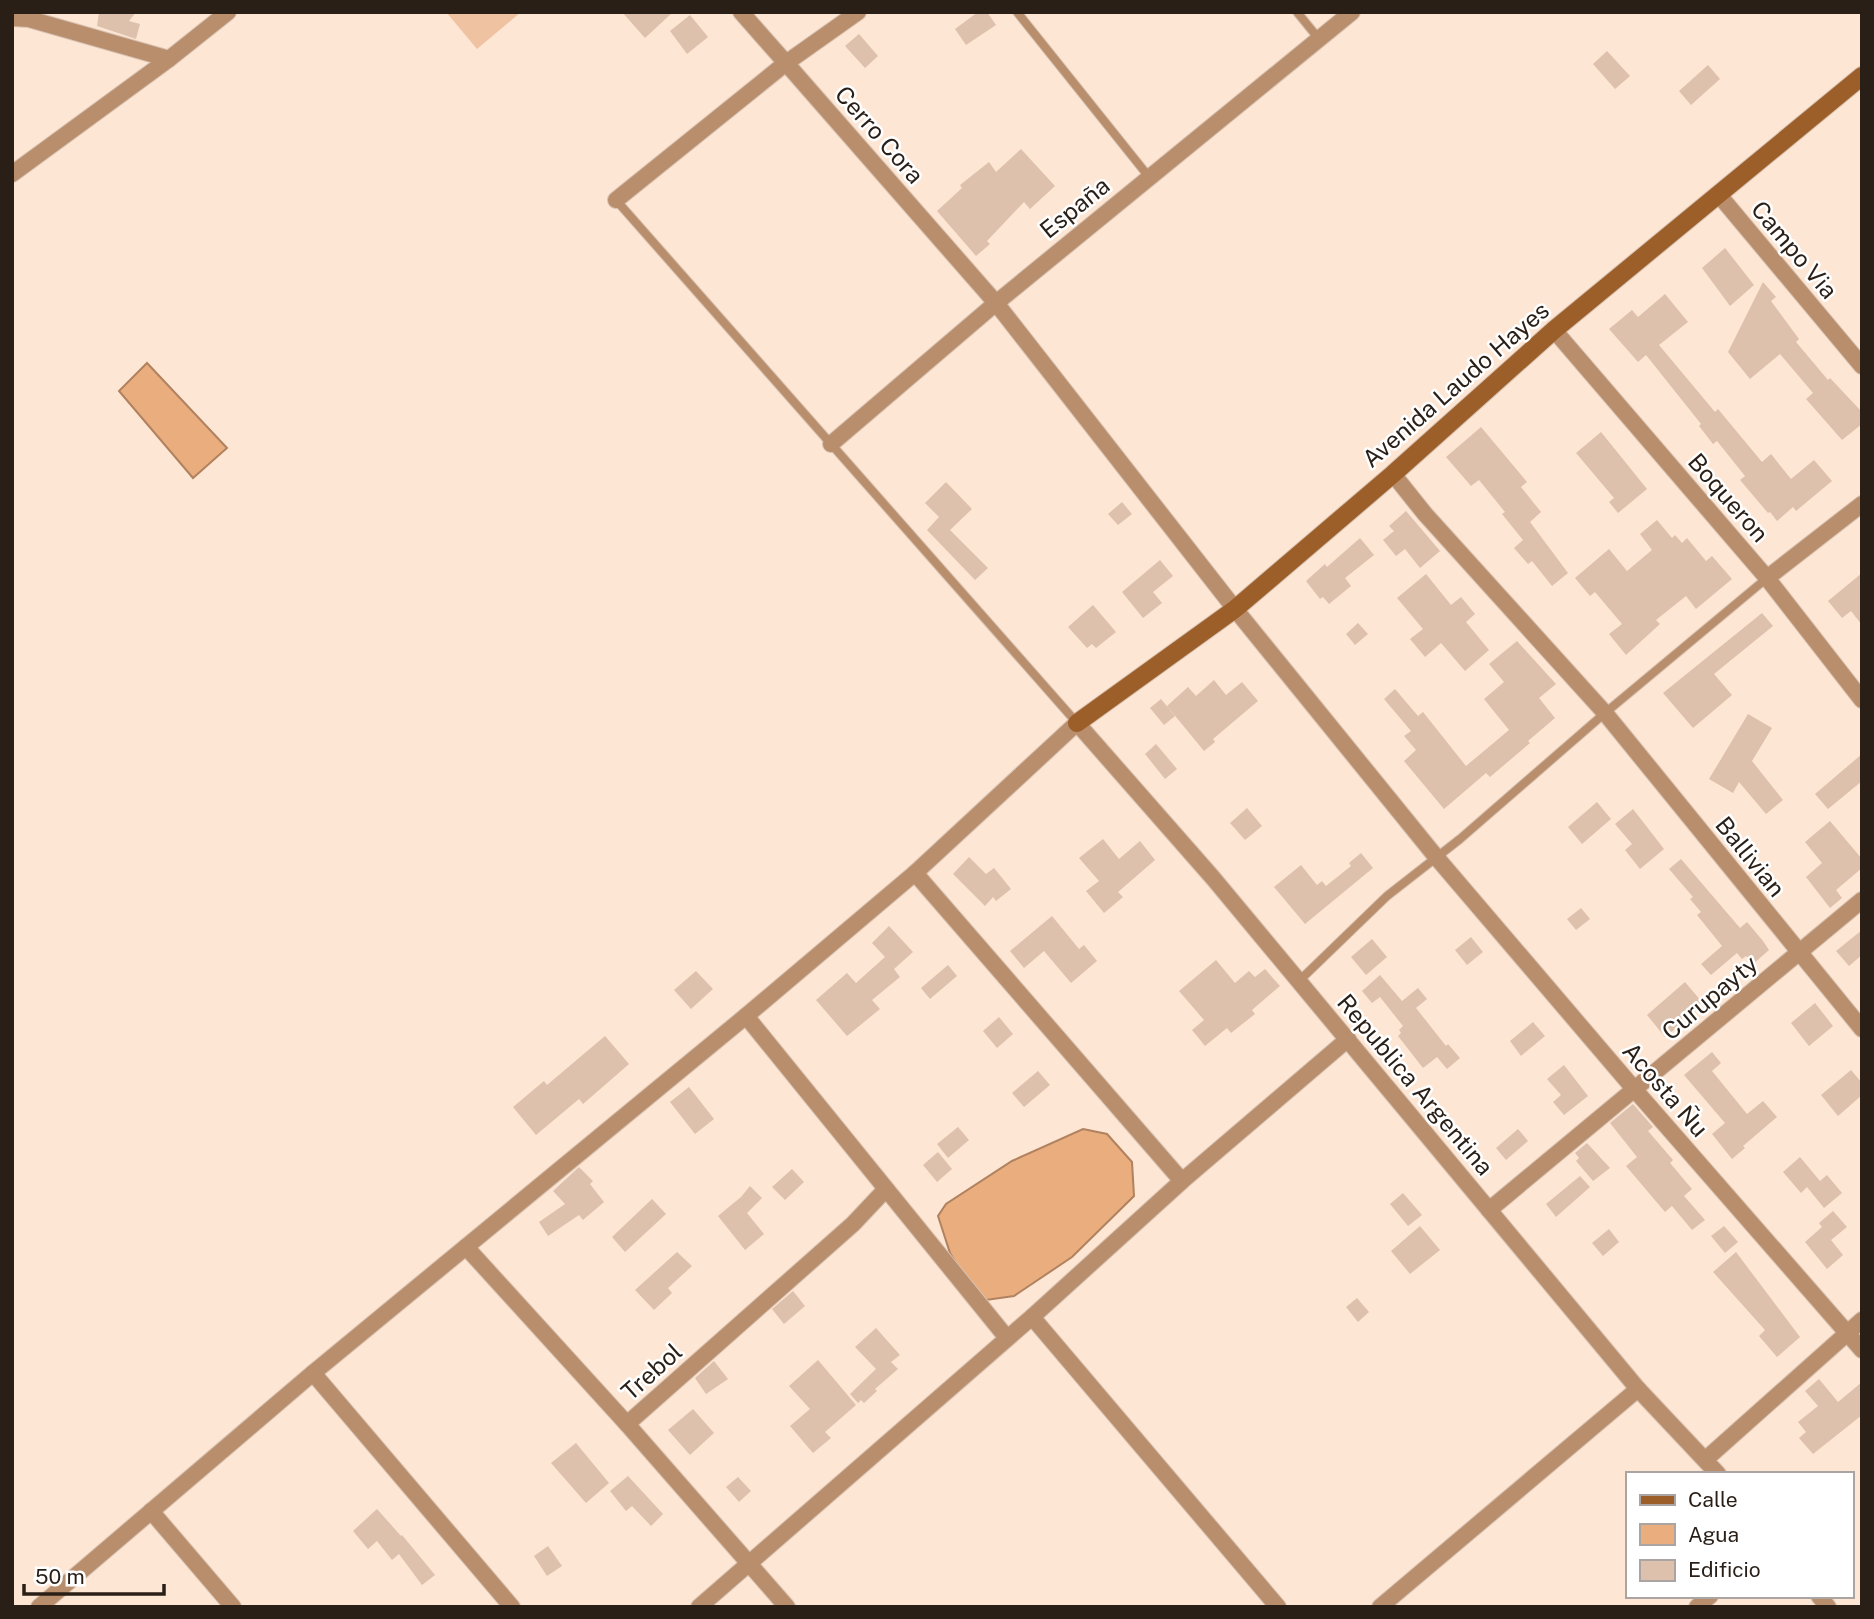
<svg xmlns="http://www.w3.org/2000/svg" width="1874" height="1619" font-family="'Public Sans',sans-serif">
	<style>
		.green { fill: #efc3a1 }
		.water { fill: #eaad7e; stroke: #b0825f; stroke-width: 2 }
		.building { fill: #dec1ac }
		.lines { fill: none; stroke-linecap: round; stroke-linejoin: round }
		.lane-casing { stroke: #d7c2b2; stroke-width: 10 }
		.street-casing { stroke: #d7c2b2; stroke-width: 18 }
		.secondary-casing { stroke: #d7c2b2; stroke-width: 20 }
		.lane { stroke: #b98e6d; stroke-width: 8 }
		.street { stroke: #b98e6d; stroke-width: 16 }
		.secondary { stroke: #9d5f2a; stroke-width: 18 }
		.labels { text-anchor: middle; stroke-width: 5; stroke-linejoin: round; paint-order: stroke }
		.street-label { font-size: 24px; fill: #2a1f17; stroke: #fff }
	</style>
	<rect width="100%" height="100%" fill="#fde6d4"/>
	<polygon class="green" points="446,12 521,12 477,49"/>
	<g class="water">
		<polygon points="147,363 227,448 193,478 119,391"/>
		<polygon points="1083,1129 1107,1134 1132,1162 1134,1196 1072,1257 1014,1296 979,1301 950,1253 938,1216 946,1204 1012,1161"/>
	</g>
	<g class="building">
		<polygon points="99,12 136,12 129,21 140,24 136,39 97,26"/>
		<polygon points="622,12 673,12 645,38"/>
		<polygon points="978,12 987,12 996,25 966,45 955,29"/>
		<polygon points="690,15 708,37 687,54 670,31"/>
		<polygon points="859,34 878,56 865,68 845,46"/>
		<polygon points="1607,51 1630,76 1615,89 1593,64"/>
		<polygon points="1708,65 1720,79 1691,105 1679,91"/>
		<polygon points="1021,149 1055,186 1030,209 1024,202 987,241 990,244 976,256 937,211 962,188 960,185 989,162 996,172"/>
		<polygon points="1725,248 1754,285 1730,306 1702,268"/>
		<polygon points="1763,282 1776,297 1771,301 1799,339 1796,342 1828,380 1830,378 1862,412 1862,424 1842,440 1806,399 1813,393 1780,354 1750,379 1728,352"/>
		<polygon points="1665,294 1688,322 1659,345 1715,412 1718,409 1762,462 1771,454 1791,479 1814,460 1832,481 1796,511 1793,507 1777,521 1770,512 1768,513 1740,480 1745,476 1717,441 1713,444 1699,426 1701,424 1646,355 1638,362 1609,329 1632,310 1638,317"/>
		<polygon points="1481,427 1527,482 1521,487 1541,512 1530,522 1568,573 1552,586 1532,561 1528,564 1514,548 1523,540 1502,514 1505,512 1479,480 1471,486 1446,457"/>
		<polygon points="1601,432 1647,489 1618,513 1609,502 1614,498 1576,453"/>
		<polygon points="946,482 972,509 950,530 988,568 975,580 927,530 939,517 925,503"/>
		<polygon points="1122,502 1132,514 1118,525 1108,514"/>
		<polygon points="1406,511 1440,551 1420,568 1405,549 1396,556 1383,540 1394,531 1389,526"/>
		<polygon points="1657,520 1672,538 1675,535 1682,543 1687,538 1706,561 1712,556 1732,579 1696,609 1686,596 1656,620 1660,624 1626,655 1609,634 1622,624 1595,592 1590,596 1575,578 1609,549 1627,571 1652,550 1640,534"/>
		<polygon points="1360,538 1374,555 1345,578 1351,586 1329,604 1323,597 1320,599 1306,581 1325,564 1327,567"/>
		<polygon points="1160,560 1173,576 1153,592 1162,603 1143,618 1122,592"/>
		<polygon points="1862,573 1862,625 1851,611 1842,618 1828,601"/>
		<polygon points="1426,574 1451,605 1461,597 1475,614 1466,622 1489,650 1465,671 1441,643 1425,657 1410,639 1423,629 1397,598"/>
		<polygon points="1093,605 1116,632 1096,648 1092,644 1087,648 1068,627"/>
		<polygon points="1762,613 1773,626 1714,674 1732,695 1693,728 1663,693"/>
		<polygon points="1358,623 1368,634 1355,645 1346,634"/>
		<polygon points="1517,641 1556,684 1539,698 1555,718 1528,741 1530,743 1490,777 1486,773 1444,809 1404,761 1416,750 1404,736 1411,731 1384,699 1395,689 1418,716 1423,712 1466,766 1509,730 1484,699 1504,682 1489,664"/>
		<polygon points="1214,680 1226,695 1242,682 1258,701 1213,739 1215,742 1204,751 1167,706 1188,687 1196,696"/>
		<polygon points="1161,699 1175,716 1164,725 1150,708"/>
		<polygon points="1748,714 1772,728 1752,761 1783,800 1766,814 1739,782 1733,793 1709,779"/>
		<polygon points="1156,744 1177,769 1165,779 1145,754"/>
		<polygon points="1862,754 1862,781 1828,809 1815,794"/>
		<polygon points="1597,802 1611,819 1582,844 1568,827"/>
		<polygon points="1247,808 1262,826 1245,840 1230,823"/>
		<polygon points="1633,809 1664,849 1640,869 1625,850 1632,844 1615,824"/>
		<polygon points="1830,821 1862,859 1862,868 1836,890 1842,898 1830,908 1806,877 1822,863 1805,842"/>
		<polygon points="1103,839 1119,859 1140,841 1155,860 1118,892 1123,897 1104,913 1086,891 1099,881 1079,858"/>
		<polygon points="1361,853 1373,868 1305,924 1274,887 1301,865 1317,885 1322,881 1326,886 1351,866 1349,863"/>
		<polygon points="969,857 986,874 994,868 1011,889 996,901 993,897 985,906 953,874"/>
		<polygon points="1681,859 1740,928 1747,922 1763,941 1769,950 1753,964 1746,956 1742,959 1737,953 1711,975 1701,964 1722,946 1697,915 1701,912 1690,899 1693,897 1669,869"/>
		<polygon points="1581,908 1590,919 1576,930 1567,919"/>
		<polygon points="1052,916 1079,949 1084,945 1097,961 1071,983 1044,951 1024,968 1010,951"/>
		<polygon points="889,926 913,952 894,969 900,977 872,1000 880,1009 847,1036 816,1000 847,973 856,983 885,957 872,943"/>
		<polygon points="1862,930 1862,955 1849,966 1836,951"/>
		<polygon points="1471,937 1483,952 1467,965 1455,950"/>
		<polygon points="1372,939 1387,957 1366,975 1351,957"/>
		<polygon points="1216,960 1235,983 1249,971 1255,977 1265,969 1280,986 1252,1010 1255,1014 1231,1033 1227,1028 1205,1046 1192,1030 1204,1020 1179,991"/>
		<polygon points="948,965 957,976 930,999 921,988"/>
		<polygon points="696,971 713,989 691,1009 674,990"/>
		<polygon points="1380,975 1402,1001 1418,988 1427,999 1416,1008 1446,1046 1448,1044 1460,1058 1447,1069 1437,1057 1423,1068 1398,1036 1401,1033 1399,1030 1403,1026 1380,997 1372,1003 1362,991"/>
		<polygon points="1685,982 1702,1002 1677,1023 1679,1026 1665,1037 1647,1015"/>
		<polygon points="1815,1003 1833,1026 1809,1046 1791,1023"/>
		<polygon points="999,1017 1013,1034 997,1048 983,1031"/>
		<polygon points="1533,1022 1545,1036 1521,1056 1510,1041"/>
		<polygon points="605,1036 629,1064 583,1104 579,1099 536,1135 513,1107 544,1081 547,1085"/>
		<polygon points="1712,1052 1721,1063 1712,1071 1747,1114 1763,1101 1777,1117 1743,1146 1745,1148 1732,1159 1712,1134 1725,1123 1684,1075"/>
		<polygon points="1564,1065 1588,1096 1564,1115 1553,1102 1561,1095 1547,1079"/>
		<polygon points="1851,1070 1862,1083 1862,1095 1838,1116 1821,1095"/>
		<polygon points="1038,1071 1050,1085 1024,1107 1012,1093"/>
		<polygon points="689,1087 714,1119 695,1134 670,1102"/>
		<polygon points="1633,1104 1653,1127 1648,1131 1673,1160 1670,1163 1692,1189 1684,1196 1705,1220 1692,1230 1672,1206 1665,1212 1626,1166 1637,1157 1610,1123"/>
		<polygon points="958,1127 969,1140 948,1158 937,1144"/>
		<polygon points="1518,1129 1528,1141 1506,1160 1496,1148"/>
		<polygon points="1587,1143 1610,1168 1593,1181 1576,1161 1579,1158 1575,1153"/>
		<polygon points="938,1152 952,1169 937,1182 923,1165"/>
		<polygon points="1800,1157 1820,1181 1827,1175 1842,1193 1824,1208 1807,1187 1801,1193 1783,1172"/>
		<polygon points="579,1167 593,1181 590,1184 604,1202 583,1220 579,1215 548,1236 539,1222 565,1204 553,1191"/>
		<polygon points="792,1169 804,1182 785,1200 772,1187"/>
		<polygon points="1580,1176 1590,1187 1556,1217 1546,1204"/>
		<polygon points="750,1186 762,1198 747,1213 764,1234 745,1250 718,1216 741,1197"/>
		<polygon points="1403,1193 1422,1215 1408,1226 1390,1204"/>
		<polygon points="652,1199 666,1214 625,1252 612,1237"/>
		<polygon points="1833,1211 1847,1227 1831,1240 1843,1255 1827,1269 1805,1242 1822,1227 1819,1223"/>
		<polygon points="1420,1226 1440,1250 1410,1274 1391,1251"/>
		<polygon points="1724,1226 1738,1242 1725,1253 1711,1236"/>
		<polygon points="1609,1229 1619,1242 1603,1256 1592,1243"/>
		<polygon points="677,1252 692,1266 668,1288 672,1293 654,1310 635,1290"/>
		<polygon points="1736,1252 1800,1337 1777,1357 1759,1336 1765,1330 1713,1272"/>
		<polygon points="793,1291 805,1306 784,1324 772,1309"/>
		<polygon points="1357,1298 1369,1312 1358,1322 1346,1307"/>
		<polygon points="876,1328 900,1355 891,1362 898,1369 875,1389 877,1391 864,1403 861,1400 858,1403 850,1394 876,1369 855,1347"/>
		<polygon points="818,1360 856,1405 825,1432 831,1438 813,1453 790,1426 810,1409 789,1386"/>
		<polygon points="714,1361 728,1379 706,1394 695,1378"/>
		<polygon points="1819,1379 1838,1402 1862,1382 1862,1415 1813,1454 1799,1438 1806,1432 1798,1422 1818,1406 1805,1391"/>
		<polygon points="693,1409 714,1433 690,1455 668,1430"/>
		<polygon points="576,1443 609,1483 586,1503 551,1463"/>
		<polygon points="628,1476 663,1514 651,1526 632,1506 626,1511 610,1491"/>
		<polygon points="738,1477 751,1491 739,1502 726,1487"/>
		<polygon points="377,1509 401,1536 402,1535 435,1575 422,1585 399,1554 392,1560 377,1541 368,1549 353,1531"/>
		<polygon points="548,1546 562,1566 547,1576 534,1556"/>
	</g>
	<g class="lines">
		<g class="lane-casing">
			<g id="lane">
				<polyline points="1017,12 1149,177"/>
				<polyline points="1297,12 1319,39"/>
				<polyline points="616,200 1077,723"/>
				<polyline points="1299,981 1387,896 1460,839 1605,713 1767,578"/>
			</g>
		</g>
		<g class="street-casing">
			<g id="street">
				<polyline points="858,12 786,63 996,303 1235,609 1437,858 1635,1090 1862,1350"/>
				<polyline points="12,18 29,19 169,59 228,12"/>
				<polyline points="12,174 169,59"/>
				<polyline points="1719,195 1862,366"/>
				<polyline points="616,200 786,63 741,12"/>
				<polyline points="1554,330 1767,578 1862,700"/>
				<polyline points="831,444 996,303 1352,12"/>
				<polyline points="1393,474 1425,514 1605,713 1862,1029"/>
				<polyline points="1767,578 1862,504"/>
				<polyline points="915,873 1182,1181"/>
				<polyline points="746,1016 1007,1338"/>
				<polyline points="1489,1210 1862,900"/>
				<polyline points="466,1247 627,1424"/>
				<polyline points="1032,1317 1278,1607"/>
				<polyline points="313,1373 512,1607"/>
				<polyline points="1706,1459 1862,1320"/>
				<polyline points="151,1511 233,1607"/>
				<polyline points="1819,1596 1828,1607"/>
				<polyline points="39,1607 313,1373 746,1016 915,873 1077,723 1213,878 1638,1389 1718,1474"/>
				<polyline points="699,1607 1032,1317 1182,1181 1348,1039"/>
				<polyline points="787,1607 627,1424 853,1224 886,1189"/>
				<polyline points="1380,1607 1638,1389"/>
				<polyline points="1697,1607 1710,1596"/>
			</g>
		</g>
		<g class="secondary-casing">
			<polyline id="secondary" points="1077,723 1235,609 1393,474 1554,330 1862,76"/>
		</g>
		<use href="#lane" class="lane"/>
		<use href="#street" class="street"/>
		<use href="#secondary" class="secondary"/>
	</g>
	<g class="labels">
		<g class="street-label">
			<text transform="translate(879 135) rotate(49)" y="8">Cerro Cora</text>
			<text transform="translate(1075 208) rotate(-39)" y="8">España</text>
			<text transform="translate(1794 250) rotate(50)" y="8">Campo Via</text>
			<text transform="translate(1456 385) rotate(-41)" y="8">Avenida Laudo Hayes</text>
			<text transform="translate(1728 498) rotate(49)" y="8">Boqueron</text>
			<text transform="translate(1750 857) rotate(51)" y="8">Ballivian</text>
			<text transform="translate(1710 998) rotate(-40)" y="8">Curupayty</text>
			<text transform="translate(1415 1085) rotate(50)" y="8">Republica Argentina</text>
			<text transform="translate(1665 1090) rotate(49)" y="8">Acosta Ñu</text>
			<text transform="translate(652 1372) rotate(-42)" y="8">Trebol</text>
		</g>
	</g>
	<rect width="1874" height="1619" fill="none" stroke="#2a1f17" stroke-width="28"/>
	<rect x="1626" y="1472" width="228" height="126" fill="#ffffff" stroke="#aaa5a2" stroke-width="2"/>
	<rect x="1640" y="1495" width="35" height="10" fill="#9d5f2a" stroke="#aaa5a2" stroke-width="2"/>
	<text x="1688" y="1507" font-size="21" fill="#2a1f17">Calle</text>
	<rect x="1640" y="1524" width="35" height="21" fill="#eaad7e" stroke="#aaa5a2" stroke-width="2"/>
	<text x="1688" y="1542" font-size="21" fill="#2a1f17">Agua</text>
	<rect x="1640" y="1560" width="35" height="21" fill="#dec1ac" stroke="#aaa5a2" stroke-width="2"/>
	<text x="1688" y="1577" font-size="21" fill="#2a1f17">Edificio</text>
	<path d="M24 1584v10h140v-10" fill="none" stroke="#2a1f17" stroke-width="3.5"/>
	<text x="35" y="1584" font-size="21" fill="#2a1f17" stroke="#ffffff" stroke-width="5" paint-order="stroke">50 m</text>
</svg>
